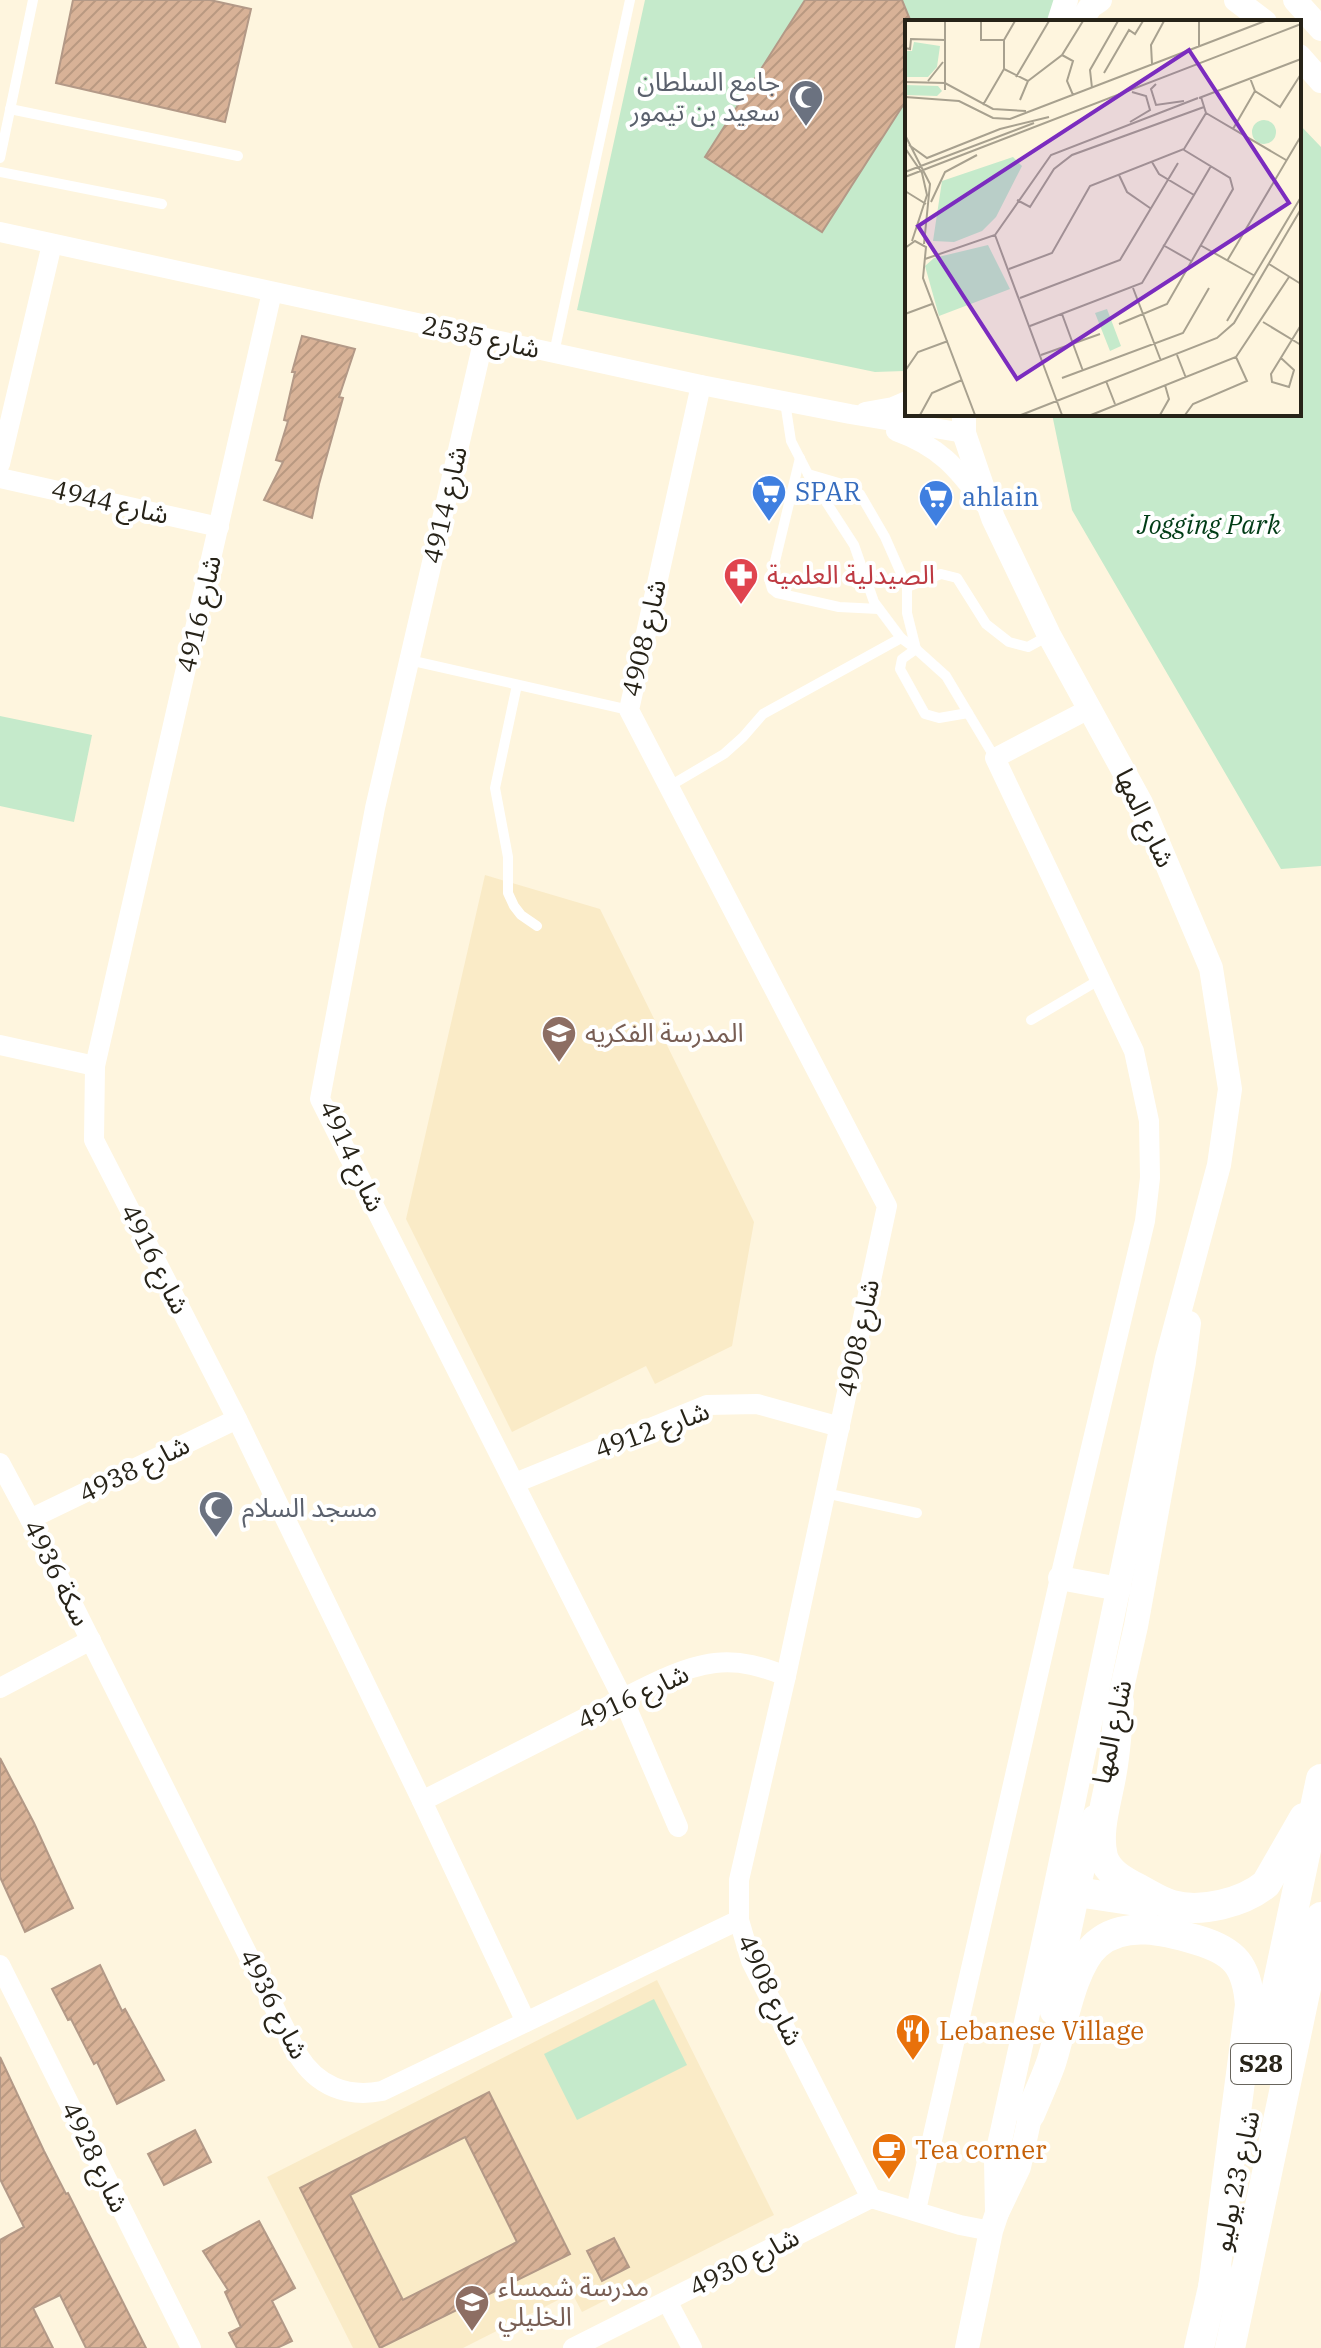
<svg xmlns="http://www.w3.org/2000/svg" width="1321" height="2348" font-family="'IBM Plex Serif','Noto Sans Arabic',serif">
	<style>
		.built { fill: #faebc7 }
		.park { fill: #c5eacb }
		.building { fill: url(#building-hatch); stroke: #b39987; stroke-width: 2; fill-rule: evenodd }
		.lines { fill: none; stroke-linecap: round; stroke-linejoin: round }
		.service { stroke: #fff; stroke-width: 10 }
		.minor { stroke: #fff; stroke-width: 20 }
		.tertiary { stroke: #fff; stroke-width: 24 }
		.primary { stroke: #fff; stroke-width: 30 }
		.labels { text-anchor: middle; stroke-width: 8; stroke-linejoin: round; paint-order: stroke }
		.shield { fill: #fff; stroke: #68655d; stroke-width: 2 }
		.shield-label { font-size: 24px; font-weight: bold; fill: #272318 }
		.worship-label { font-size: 26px; fill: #5b616d; stroke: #fff; text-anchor: end }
		.street-label { font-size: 26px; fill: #272318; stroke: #fff }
		.shop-label { font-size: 26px; fill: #366cbe; stroke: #fff; text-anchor: start }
		.park-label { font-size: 26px; font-style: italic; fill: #013c16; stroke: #fff }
		.health-label { font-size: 26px; fill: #be3a42; stroke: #fff; text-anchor: start }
		.education-label { font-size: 26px; fill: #785e54; stroke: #fff; text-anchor: start }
		.food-label { font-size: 26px; fill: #c56008; stroke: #fff; text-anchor: start }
		.inset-road { fill: none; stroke: #a8a18f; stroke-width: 2 }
		.view { fill: #7b2cbf; fill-opacity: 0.15; stroke: #7b2cbf; stroke-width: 4 }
		.inset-edge { fill: none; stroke: #272318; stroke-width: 4 }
	</style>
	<defs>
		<pattern id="building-hatch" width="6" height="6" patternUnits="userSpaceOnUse" patternTransform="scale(2)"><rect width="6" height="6" fill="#d8b297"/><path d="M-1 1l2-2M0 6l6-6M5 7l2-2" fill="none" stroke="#b99981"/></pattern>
	</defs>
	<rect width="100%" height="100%" fill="#fef5de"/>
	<g class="built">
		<polygon points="485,875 600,909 754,1222 732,1346 655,1384 646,1366 512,1432 406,1219"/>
		<polygon points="657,1980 774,2215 582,2312 572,2293 463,2348 353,2348 267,2177"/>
	</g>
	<g class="park">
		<polygon points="645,0 1059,0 1051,22 907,22 907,369 904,371 875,372 577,310"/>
		<polygon points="1299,124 1321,147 1321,866 1281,869 1072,510 1052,414 1299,414"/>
		<polygon points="0,716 92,735 74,822 0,806"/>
		<polygon points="654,1999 687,2065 577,2120 544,2054"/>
	</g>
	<g class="building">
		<polygon points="73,0 210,0 251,9 225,122 56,83"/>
		<polygon points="805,0 902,0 911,22 907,22 907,99 822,232 705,157"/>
		<polygon points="302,336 355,349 339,397 343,398 319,484 312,518 264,500 283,462 276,460 288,421 284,420 295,372 292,372"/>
		<polygon points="0,1758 34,1823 73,1908 25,1932 0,1877"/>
		<polygon points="100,1965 122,2011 125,2009 164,2080 117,2104 97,2062 94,2064 71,2019 68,2020 52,1989"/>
		<polygon points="0,2057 44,2151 66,2194 68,2193 146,2348 86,2348 60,2295 33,2308 53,2348 0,2348 0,2240 24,2227 0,2179"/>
		<path d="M489 2092 570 2254 380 2348 300 2188ZM465 2137 517 2242 403 2300 350 2195Z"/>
		<polygon points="195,2130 211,2162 164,2185 148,2154"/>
		<polygon points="259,2221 295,2288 272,2301 292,2341 277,2348 237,2348 229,2333 241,2327 225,2292 228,2290 203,2251"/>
		<polygon points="614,2238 629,2267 602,2281 587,2251"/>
	</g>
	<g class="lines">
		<g class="service">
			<polyline points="10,109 238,156"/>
			<polyline points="0,158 33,0"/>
			<polyline points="0,172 162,204"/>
			<polyline points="554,353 630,0"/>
			<polyline points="785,402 791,441 808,474 854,545 874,602 901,638 916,649 946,676 995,758"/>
			<polyline points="800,458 770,582 772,589 777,593 839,607 879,609"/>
			<polyline points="808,474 842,484 860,494 885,537 907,587 907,613 916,649 902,659 900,669 925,714 939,718 968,713"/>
			<polyline points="907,587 941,574 957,578 986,624 1009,642 1028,647 1048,636"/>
			<polyline points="409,660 629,710"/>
			<polyline points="517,685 495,788 508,857 508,893 514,906 521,915 537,926"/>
			<polyline points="668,787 724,754 743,737 763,714 901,638"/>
			<polyline points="1031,1020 1099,980"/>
			<polyline points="825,1493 917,1513"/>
		</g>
		<g class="minor">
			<polyline points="0,232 701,385 850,414 964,433"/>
			<path d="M272 292 95 1066 94 1140 237 1419 422 1801C480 1772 538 1742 597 1712 630 1695 678 1667 715 1663 741 1660 763 1667 786 1676"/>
			<polyline points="484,338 375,808 320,1099 623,1699 678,1827"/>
			<polyline points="701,385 629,710 887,1206 786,1676 739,1880 739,1920 751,1961 871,2198 960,2225 991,2231"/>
			<polyline points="865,412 893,407 907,401"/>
			<path d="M896 431C938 446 957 467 983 503"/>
			<polyline points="0,464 52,244"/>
			<polyline points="0,478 219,527"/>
			<polyline points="0,1045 95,1066"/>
			<path d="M0 1463 30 1519 298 2055C317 2086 347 2098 382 2091L739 1920"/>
			<polyline points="515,1483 707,1405 757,1404 840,1427"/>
			<polyline points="30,1519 237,1419"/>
			<polyline points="0,1688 91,1640"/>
			<polyline points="422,1801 526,2022"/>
			<polyline points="0,1965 191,2348"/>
			<polyline points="916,2210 1060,1578 1145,1221 1150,1178 1149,1121 1134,1051 995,758 1091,708"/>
			<polyline points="667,2301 692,2348"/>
			<polyline points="573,2348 871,2198"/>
		</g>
		<g class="tertiary">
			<polyline points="1236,0 1265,22"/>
			<polyline points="1295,0 1321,29"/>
			<polyline points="1059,22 1066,0"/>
			<polyline points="1080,22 1091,6 1100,0"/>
			<polyline points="1299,56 1321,81"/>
			<polyline points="964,414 964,433 993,518 1049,635 1141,803 1211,968 1230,1089 1219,1165 1167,1358 1050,1913 996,2159 997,2213"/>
			<polyline points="1060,1578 1119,1589"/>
			<polyline points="1115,1719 1136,1626 1184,1362 1189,1323"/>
			<polyline points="1052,2012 1094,1817"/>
			<polyline points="967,2348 991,2231 997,2213 1019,2167 1034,2099"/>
		</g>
		<g class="primary">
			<path d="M1119 1703C1117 1726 1116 1749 1112 1771 1108 1798 1096 1830 1103 1857 1108 1873 1124 1881 1139 1889 1149 1894 1161 1902 1172 1905 1201 1913 1243 1903 1266 1884L1304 1818"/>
			<polyline points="1077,1892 1150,1903"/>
			<polyline points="1260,2067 1321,1779"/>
			<path d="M1030 2114C1037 2097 1045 2080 1051 2063 1062 2030 1071 1966 1097 1944 1125 1920 1166 1931 1197 1940 1235 1951 1247 1966 1250 2005L1213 2288"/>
			<polyline points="1199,2348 1217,2270"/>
			<polyline points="1230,2348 1321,1917"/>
		</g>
	</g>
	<defs>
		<g id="mosque-pin" transform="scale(1.8)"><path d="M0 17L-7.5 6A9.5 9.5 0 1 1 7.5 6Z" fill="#6b7280" stroke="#fff"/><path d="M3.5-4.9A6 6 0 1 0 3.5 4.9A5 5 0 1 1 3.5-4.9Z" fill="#fff"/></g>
		<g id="supermarket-pin" transform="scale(1.8)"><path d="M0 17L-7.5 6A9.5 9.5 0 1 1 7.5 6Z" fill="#3f7fe0" stroke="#fff"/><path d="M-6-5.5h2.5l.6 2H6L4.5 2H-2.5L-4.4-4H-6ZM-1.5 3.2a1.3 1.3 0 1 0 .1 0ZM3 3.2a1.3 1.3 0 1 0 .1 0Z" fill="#fff"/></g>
		<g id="pharmacy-pin" transform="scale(1.8)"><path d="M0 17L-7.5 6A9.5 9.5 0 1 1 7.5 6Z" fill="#e0444e" stroke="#fff"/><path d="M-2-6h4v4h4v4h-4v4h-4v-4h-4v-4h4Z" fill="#fff"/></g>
		<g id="school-pin" transform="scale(1.8)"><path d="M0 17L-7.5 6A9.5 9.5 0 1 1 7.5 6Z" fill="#8d6e63" stroke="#fff"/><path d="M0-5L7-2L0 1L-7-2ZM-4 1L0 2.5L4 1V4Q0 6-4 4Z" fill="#fff"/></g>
		<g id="restaurant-pin" transform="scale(1.8)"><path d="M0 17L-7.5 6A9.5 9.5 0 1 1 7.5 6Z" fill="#e8710a" stroke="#fff"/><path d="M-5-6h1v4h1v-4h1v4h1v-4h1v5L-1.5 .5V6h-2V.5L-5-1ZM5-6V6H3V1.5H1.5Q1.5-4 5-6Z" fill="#fff"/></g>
		<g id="cafe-pin" transform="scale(1.8)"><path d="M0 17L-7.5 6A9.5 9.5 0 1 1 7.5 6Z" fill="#e8710a" stroke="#fff"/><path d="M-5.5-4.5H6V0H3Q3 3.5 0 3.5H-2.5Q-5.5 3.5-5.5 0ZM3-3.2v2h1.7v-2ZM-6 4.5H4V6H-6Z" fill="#fff"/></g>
	</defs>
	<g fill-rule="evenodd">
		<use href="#mosque-pin" x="806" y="97"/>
		<use href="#supermarket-pin" x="769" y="492"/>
		<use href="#supermarket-pin" x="936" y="497"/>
		<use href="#pharmacy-pin" x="741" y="575"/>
		<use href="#school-pin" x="559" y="1033"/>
		<use href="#mosque-pin" x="216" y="1508"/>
		<use href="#restaurant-pin" x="913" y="2031"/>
		<use href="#cafe-pin" x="889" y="2150"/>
		<use href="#school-pin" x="472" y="2302"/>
	</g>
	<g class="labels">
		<rect class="shield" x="1231" y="2044" width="60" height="40" rx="6"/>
		<g class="shield-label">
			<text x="1261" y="2072">S28</text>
		</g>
		<g class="worship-label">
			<text x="780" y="91">جامع السلطان<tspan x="780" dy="30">سعيد بن تيمور</tspan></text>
			<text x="242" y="1517" text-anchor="start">مسجد السلام</text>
		</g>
		<g class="street-label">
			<text transform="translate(481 337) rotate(12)" y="9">2535 شارع</text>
			<text transform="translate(110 502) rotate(13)" y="9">4944 شارع</text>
			<text transform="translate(445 505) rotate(-77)" y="9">4914 شارع</text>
			<text transform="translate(199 614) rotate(-77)" y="9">4916 شارع</text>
			<text transform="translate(644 638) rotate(-77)" y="9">4908 شارع</text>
			<text transform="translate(1145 818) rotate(65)" y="9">شارع المها</text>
			<text transform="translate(352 1156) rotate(65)" y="9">4914 شارع</text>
			<text transform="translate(155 1259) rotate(63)" y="9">4916 شارع</text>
			<text transform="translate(858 1338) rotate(-78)" y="9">4908 شارع</text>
			<text transform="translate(652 1430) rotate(-20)" y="9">4912 شارع</text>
			<text transform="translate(134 1469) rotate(-26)" y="9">شارع 4938</text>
			<text transform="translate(57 1573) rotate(63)" y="9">سكة 4936</text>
			<text transform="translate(633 1697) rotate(-25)" y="9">4916 شارع</text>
			<text transform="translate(1112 1732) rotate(-78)" y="9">شارع المها</text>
			<text transform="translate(770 1990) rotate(65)" y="9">4908 شارع</text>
			<text transform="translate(274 2004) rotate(63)" y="9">4936 شارع</text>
			<text transform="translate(95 2157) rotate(64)" y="9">4928 شارع</text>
			<text transform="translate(1236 2181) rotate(-78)" y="9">شارع 23 يوليو</text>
			<text transform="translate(744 2262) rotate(-27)" y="9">4930 شارع</text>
		</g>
		<g class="shop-label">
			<text x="795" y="501">SPAR</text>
			<text x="962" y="506">ahlain</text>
		</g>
		<g class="park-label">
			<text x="1209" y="534">Jogging Park</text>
		</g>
		<g class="health-label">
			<text x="767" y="584">الصيدلية العلمية</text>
		</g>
		<g class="education-label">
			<text x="585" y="1042">المدرسة الفكريه</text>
			<text x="498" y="2296">مدرسة شمساء<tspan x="498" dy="30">الخليلي</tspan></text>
		</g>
		<g class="food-label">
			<text x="939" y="2040">Lebanese Village</text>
			<text x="915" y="2159">Tea corner</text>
		</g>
	</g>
	<g transform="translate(905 20)">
		<rect width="396" height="396" fill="#fef5de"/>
		<path d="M9 22 35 26 32 47 23 57H0V31H7ZM347 112a12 12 0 1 1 24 0a12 12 0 1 1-24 0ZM108 137 117 146 91 197 77 211 49 222 28 221 37 161ZM83 225 105 269 34 296 20 246 29 238ZM202 289 216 326 205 331 190 293Z" fill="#c5eacb"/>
		<path d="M0 65 33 66 37 71 32 76 0 75Z" fill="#c5eacb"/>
		<path class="inset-road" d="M76 1V20H99M294 26V1M0 28 5 29 6 19 40 20M157 35 168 41 162 61 168 75M247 44 246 25 259 1M99 49 123 61 115 80M199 53 224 10 230 14 238 1M111 57 144 1M345 58 350 71 375 87 396 54M23 61 38 42M123 61 157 35 178 1M0 62 40 63 88 89 121 91M251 64 246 69 251 85 279 81M187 68 185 50 213 1M40 70V1M0 77 54 81 88 98 105 99 360 1M294 78 396 39M78 85 99 49V20L110 1M301 93 381 140M225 102 245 90 241 76 227 72M328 109 350 71M0 115 25 164 19 224M4 125 22 138 95 109 144 97M0 128 17 153 22 175 7 221M0 152 129 103M214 155 222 172 245 188M0 157 396 4M0 171 21 184M289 175 306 146M112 180 125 187 149 149 167 135 299 87M26 182 40 152 72 135M90 215 157 395M258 225 286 241M295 225 350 256M0 228 10 221 21 227 18 258 70 395M20 239 90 215 146 135 293 78M322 241 396 116M364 244 396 264M104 249 147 233 185 166 279 129 301 93 296 77M228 268 256 341M115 278 215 240 273 143M0 294 27 284M157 294 178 351M322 301 396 177M358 302 396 325M214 304 262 284 328 169 325 158 279 130M125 306 237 263 289 175 254 154 247 142M136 335 195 314M272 335 281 358M376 338 389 350 384 367 367 362 366 354 396 305M0 351 13 332 43 321M157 358 278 313 304 268M201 361 210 384M15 395 27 373 57 360M116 395 312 318 329 303 396 189M186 395 331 337 384 257M255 395 264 379 260 365M280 395 288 384 342 361 331 337"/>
		<path class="view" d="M284 30 384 183 112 359 13 206Z"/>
		<rect width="396" height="396" class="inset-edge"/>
	</g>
</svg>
